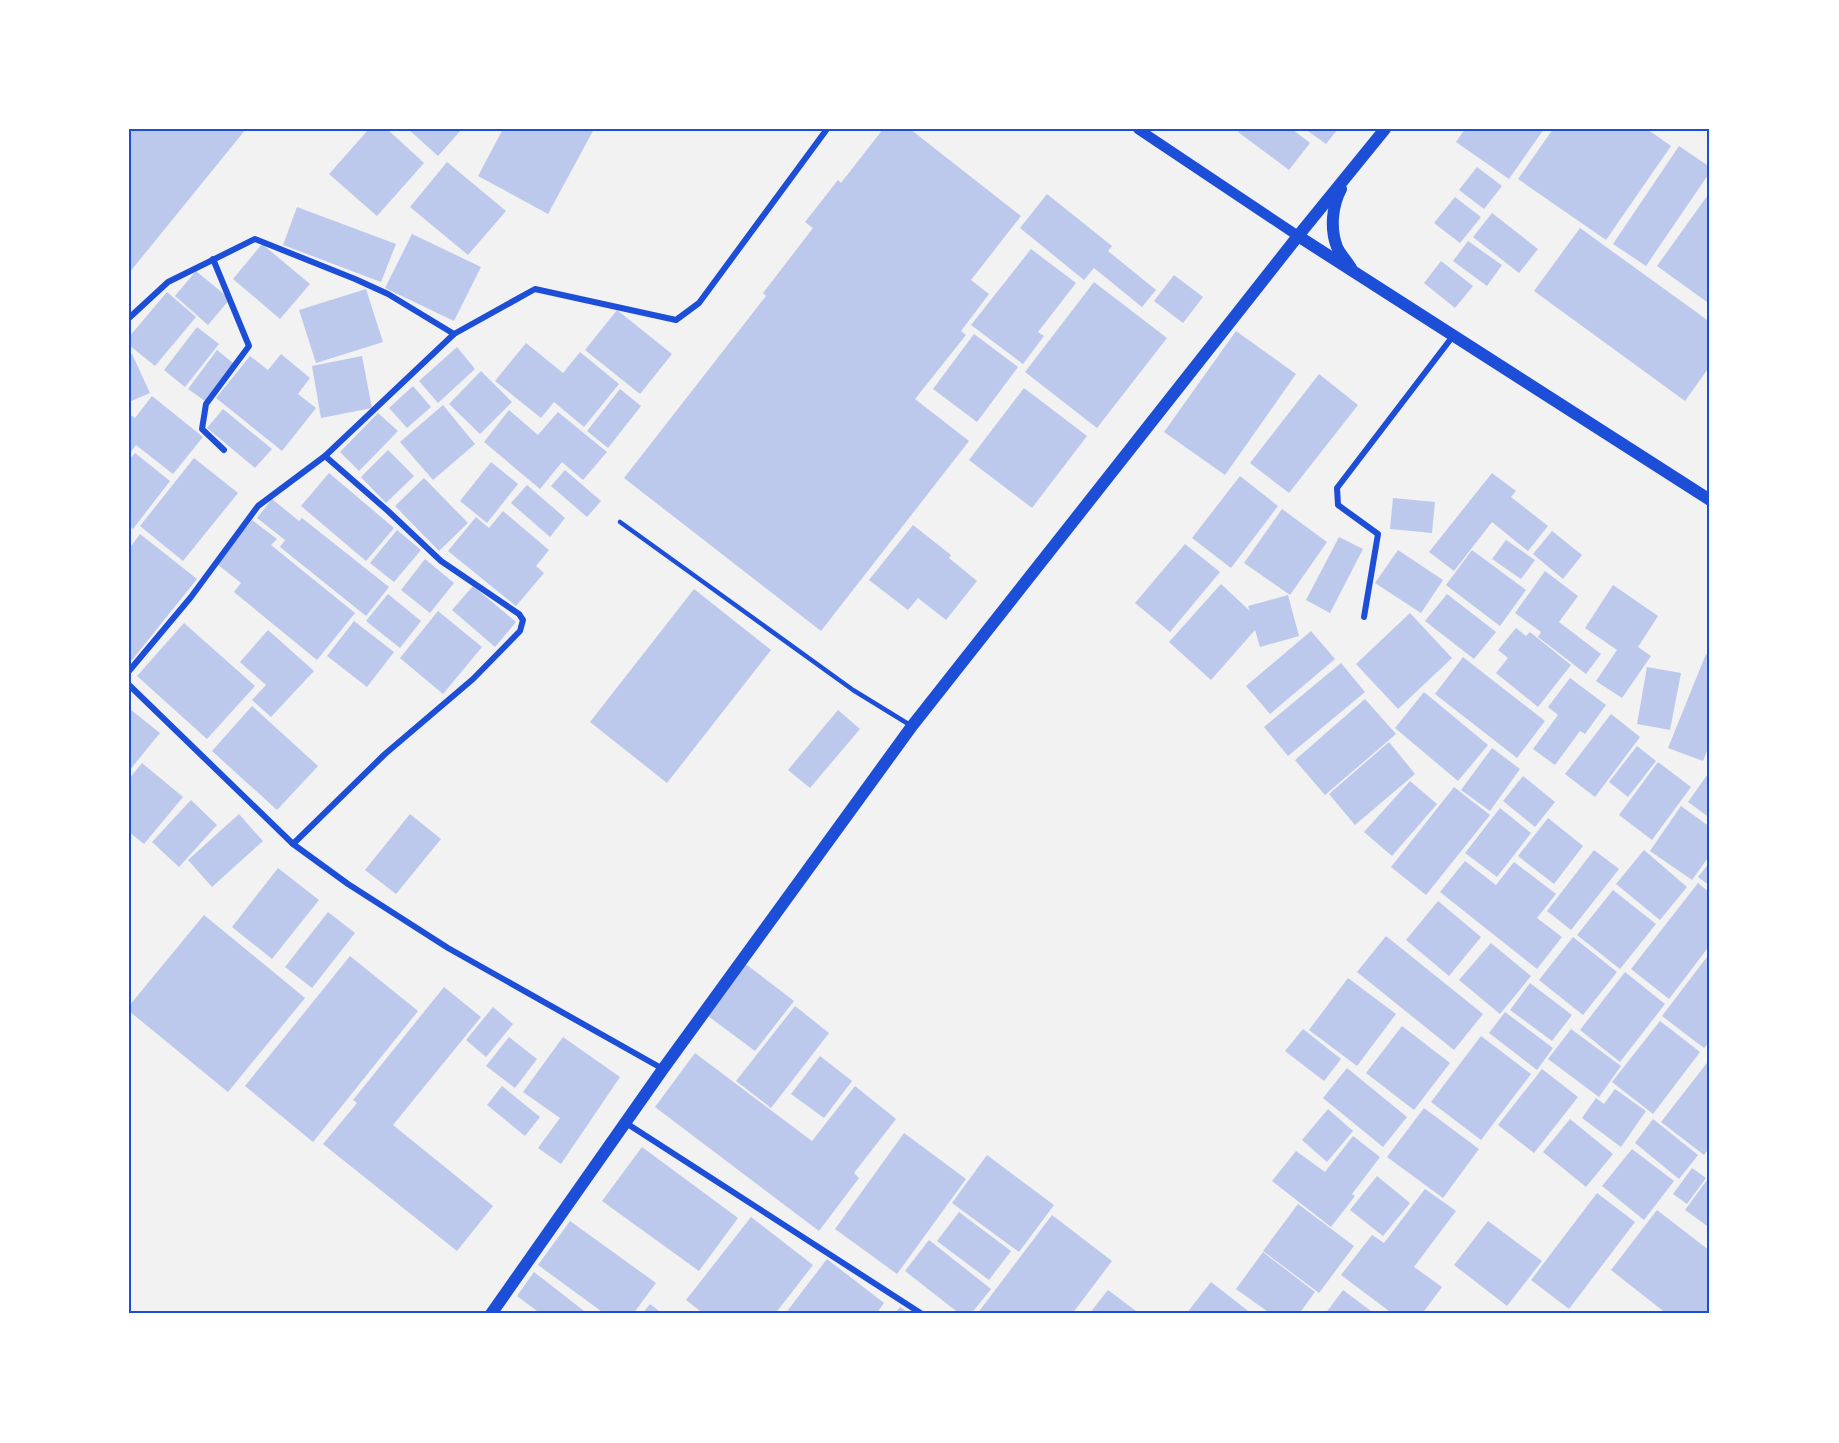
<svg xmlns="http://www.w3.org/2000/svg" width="1839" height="1443" font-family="'Fira Sans',sans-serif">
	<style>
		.building { fill: #bdc9ec }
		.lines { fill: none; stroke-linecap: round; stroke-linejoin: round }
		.service { stroke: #1d4ed8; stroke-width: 4.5 }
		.minor { stroke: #1d4ed8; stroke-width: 6 }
		.tertiary { stroke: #1d4ed8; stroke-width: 10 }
		.secondary { stroke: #1d4ed8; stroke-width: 12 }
		.neatline { fill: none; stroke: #1d4ed8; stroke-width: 2 }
	</style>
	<rect width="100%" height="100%" fill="#f2f2f2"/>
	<g class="building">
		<polygon points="129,129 246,129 129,273"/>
		<polygon points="369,129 387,129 424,163 377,216 329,174"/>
		<polygon points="408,129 462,129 438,156"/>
		<polygon points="503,129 594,129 548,214 478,176"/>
		<polygon points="883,129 910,129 1021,216 971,280 989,294 961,331 966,335 915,399 969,441 821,631 624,478 766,296 763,293 813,228 805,222 838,180 841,183"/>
		<polygon points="1240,129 1292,129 1310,143 1289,170 1238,132"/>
		<polygon points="1305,129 1338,129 1326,144"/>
		<polygon points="1465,129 1544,129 1509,179 1456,142"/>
		<polygon points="1553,129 1647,129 1671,146 1606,240 1518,179"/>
		<polygon points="1679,146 1710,167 1710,172 1646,266 1613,244"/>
		<polygon points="447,162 506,211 468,255 410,207"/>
		<polygon points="1477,167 1502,186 1484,209 1459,190"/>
		<polygon points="1710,192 1710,297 1707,302 1657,266"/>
		<polygon points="1047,194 1112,246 1108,251 1156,290 1142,307 1094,268 1084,280 1020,228"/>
		<polygon points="1455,197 1481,217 1460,243 1434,223"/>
		<polygon points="297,207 396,244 381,282 283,245"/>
		<polygon points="1492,213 1538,249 1519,273 1473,237"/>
		<polygon points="1580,228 1710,322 1710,366 1685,401 1534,291"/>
		<polygon points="412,234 481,267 454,321 385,288"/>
		<polygon points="1468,241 1502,265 1487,286 1453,261"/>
		<polygon points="262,244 310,284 280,319 233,279"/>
		<polygon points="1031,249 1076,283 1038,332 1044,336 1023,364 971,325"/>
		<polygon points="1441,261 1473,286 1455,308 1424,283"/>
		<polygon points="196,271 230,299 208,325 175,296"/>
		<polygon points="1174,275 1203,297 1183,323 1154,301"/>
		<polygon points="1094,282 1167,338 1097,428 1025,372"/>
		<polygon points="366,289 383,342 316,363 299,310"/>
		<polygon points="167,292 196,317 155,366 129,345 129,337"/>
		<polygon points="617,310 672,354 640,394 585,350"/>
		<polygon points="197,327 219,344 185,387 164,370"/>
		<polygon points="1236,331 1296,374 1225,475 1164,432"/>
		<polygon points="974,334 1018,367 977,422 933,389"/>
		<polygon points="526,343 563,373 580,352 619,384 584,427 554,402 541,418 495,381"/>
		<polygon points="457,347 475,369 438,403 419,381"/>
		<polygon points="217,350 233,363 205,401 188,389"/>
		<polygon points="132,354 150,393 129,402 129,355"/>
		<polygon points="281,354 310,378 298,394 316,408 282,451 216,398 250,356 268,370"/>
		<polygon points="362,356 372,408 321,418 312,366"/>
		<polygon points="481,371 512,402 480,434 449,404"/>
		<polygon points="1319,374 1358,405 1289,493 1250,463"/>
		<polygon points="413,386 431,407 407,428 389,408"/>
		<polygon points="1024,388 1087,436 1032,508 969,460"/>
		<polygon points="620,389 641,406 608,448 587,431"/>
		<polygon points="152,396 203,437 173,474 136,445 129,454 129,414 135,418"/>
		<polygon points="443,405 475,444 433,480 400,442"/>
		<polygon points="223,409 272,449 255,468 207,428"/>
		<polygon points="509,410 538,435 558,412 607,452 583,480 562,462 540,489 484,442"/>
		<polygon points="378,413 398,431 359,471 340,452"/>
		<polygon points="388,450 414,476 386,503 361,477"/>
		<polygon points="135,453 170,481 133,529 129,526 129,460"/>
		<polygon points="194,458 238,493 183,561 140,526"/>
		<polygon points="491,462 518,484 487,523 460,501"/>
		<polygon points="565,470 601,501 587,517 551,486"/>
		<polygon points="329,473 394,528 366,561 301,506"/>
		<polygon points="1492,473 1516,491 1511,497 1548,526 1528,551 1492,522 1454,571 1429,552"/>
		<polygon points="1240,476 1278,506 1231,568 1192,538"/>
		<polygon points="424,478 468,523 439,551 395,506"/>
		<polygon points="527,485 565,518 550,537 511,503"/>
		<polygon points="1393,498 1435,502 1432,533 1390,529"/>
		<polygon points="272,499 299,521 302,518 389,587 366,616 280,547 285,540 257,518"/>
		<polygon points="1282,509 1327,542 1290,595 1244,563"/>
		<polygon points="503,511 549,550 536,566 544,573 516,606 448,551 476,517 489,528"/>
		<polygon points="252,520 277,539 271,545 355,613 317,660 234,592 241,583 217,564"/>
		<polygon points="913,525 951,555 949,558 977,581 946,620 918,598 908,610 869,580"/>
		<polygon points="397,530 421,550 394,582 370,563"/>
		<polygon points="1552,531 1582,555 1563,579 1533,554"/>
		<polygon points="140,534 197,579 132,660 129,658 129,549"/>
		<polygon points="1339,537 1363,549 1330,613 1306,600"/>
		<polygon points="1506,540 1535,560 1521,579 1492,559"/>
		<polygon points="1185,544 1220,572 1170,632 1135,603"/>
		<polygon points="1398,550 1443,580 1421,613 1375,583"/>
		<polygon points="1472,550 1526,590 1500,626 1446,585"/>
		<polygon points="425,559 454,583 430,613 401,590"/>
		<polygon points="1545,571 1578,596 1559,622 1601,654 1586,674 1538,637 1541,632 1515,613"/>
		<polygon points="1221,584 1250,611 1248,606 1288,595 1299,636 1260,647 1255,630 1211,680 1169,642"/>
		<polygon points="1613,585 1658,616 1638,647 1651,656 1622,698 1596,681 1617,650 1585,628"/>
		<polygon points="473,586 516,622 495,647 452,610"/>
		<polygon points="694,589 771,650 667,783 590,722"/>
		<polygon points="388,594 421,621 400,648 366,621"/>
		<polygon points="1447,594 1496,632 1474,659 1425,621"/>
		<polygon points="438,611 482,647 443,694 400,658"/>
		<polygon points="1410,613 1452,658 1398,709 1356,664"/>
		<polygon points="354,621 394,652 367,687 327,656"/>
		<polygon points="184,623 255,686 207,739 137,676"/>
		<polygon points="1516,628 1526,636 1530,632 1571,665 1538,707 1496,673 1508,658 1498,650"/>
		<polygon points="268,630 314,671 271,717 252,700 266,685 240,662"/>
		<polygon points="1311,631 1335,659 1270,714 1246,686"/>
		<polygon points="1706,654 1710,656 1710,744 1703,761 1668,748"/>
		<polygon points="1463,657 1545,721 1517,758 1435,694"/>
		<polygon points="1341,663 1365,692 1288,756 1264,727"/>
		<polygon points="1647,667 1681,673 1670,730 1637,724"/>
		<polygon points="1570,678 1606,705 1585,734 1580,731 1555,765 1533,749 1558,715 1548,707"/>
		<polygon points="1424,692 1488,745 1458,781 1395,728"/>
		<polygon points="1365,699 1396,734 1325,795 1295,760"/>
		<polygon points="252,706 318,766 277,810 212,751"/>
		<polygon points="131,710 160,733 129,771 129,712"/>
		<polygon points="838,710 860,729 810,788 788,770"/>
		<polygon points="1611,714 1640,737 1595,797 1565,774"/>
		<polygon points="1389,742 1415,774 1355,825 1329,794"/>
		<polygon points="1637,746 1656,761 1628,797 1609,782"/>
		<polygon points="1492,748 1520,769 1490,811 1461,790"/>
		<polygon points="1658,762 1691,787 1652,840 1619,815"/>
		<polygon points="142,763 183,797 144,844 129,832 129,779"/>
		<polygon points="1710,771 1710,818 1688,802"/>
		<polygon points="1523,776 1555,802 1535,827 1503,801"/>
		<polygon points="1410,781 1437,804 1392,856 1364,832"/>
		<polygon points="1454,787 1490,815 1426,895 1391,867"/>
		<polygon points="191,800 217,825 179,867 152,842"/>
		<polygon points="1681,806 1710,827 1710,855 1692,880 1650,851"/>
		<polygon points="1500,808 1531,833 1497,877 1465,853"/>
		<polygon points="239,814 263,841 212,887 188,860"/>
		<polygon points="410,814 441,839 396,894 365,870"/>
		<polygon points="1548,818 1583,846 1554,884 1518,856"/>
		<polygon points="1594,850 1619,869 1571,930 1547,911"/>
		<polygon points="1644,850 1687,887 1660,920 1616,884"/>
		<polygon points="1465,861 1496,885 1514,862 1556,894 1537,918 1562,937 1537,969 1440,892"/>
		<polygon points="1710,862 1710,886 1698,877"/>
		<polygon points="278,868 319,900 272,959 232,927"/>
		<polygon points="1698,883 1710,893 1710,945 1669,999 1631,969"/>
		<polygon points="1613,890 1656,924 1620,969 1577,935"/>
		<polygon points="1438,901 1481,937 1449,976 1406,940"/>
		<polygon points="328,912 355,933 312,988 285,967"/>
		<polygon points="204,915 305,998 228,1092 129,1011 129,1006"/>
		<polygon points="1386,936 1483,1014 1454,1050 1357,972"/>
		<polygon points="1573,937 1617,972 1583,1015 1539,980"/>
		<polygon points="1491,943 1531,976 1500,1014 1459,980"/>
		<polygon points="1710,953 1710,1041 1704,1048 1662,1016"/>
		<polygon points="350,956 418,1011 313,1142 245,1086"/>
		<polygon points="743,962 794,1001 755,1051 704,1013"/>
		<polygon points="1625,972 1665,1004 1620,1062 1580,1030"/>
		<polygon points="1348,978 1396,1014 1357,1066 1309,1030"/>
		<polygon points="1530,983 1572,1015 1552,1041 1510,1010"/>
		<polygon points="444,987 481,1017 393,1125 493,1206 457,1251 323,1144 357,1103 353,1100"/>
		<polygon points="795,1006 829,1033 771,1108 736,1081"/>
		<polygon points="493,1007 513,1024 486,1057 466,1040"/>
		<polygon points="1505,1012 1553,1048 1537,1070 1489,1033"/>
		<polygon points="1660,1021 1700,1052 1653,1114 1612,1082"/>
		<polygon points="1402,1026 1450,1063 1414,1110 1366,1073"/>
		<polygon points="1303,1029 1341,1059 1324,1081 1285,1051"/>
		<polygon points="1571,1029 1621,1066 1599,1097 1548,1059"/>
		<polygon points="1481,1036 1531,1074 1481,1140 1431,1102"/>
		<polygon points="509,1037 537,1059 515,1088 486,1066"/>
		<polygon points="563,1037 620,1077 561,1164 538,1148 560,1118 523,1092"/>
		<polygon points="695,1053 812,1141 855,1086 896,1119 854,1173 859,1178 819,1231 655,1107"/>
		<polygon points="820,1056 852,1081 824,1118 791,1094"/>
		<polygon points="1710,1059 1710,1147 1704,1155 1661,1122"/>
		<polygon points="1347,1068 1407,1117 1383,1147 1323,1098"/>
		<polygon points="1542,1069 1578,1097 1534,1153 1498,1125"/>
		<polygon points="502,1086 540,1117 525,1136 487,1105"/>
		<polygon points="1615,1089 1646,1111 1621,1147 1582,1118 1596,1098 1604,1104"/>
		<polygon points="1424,1108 1479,1149 1443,1198 1387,1157"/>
		<polygon points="1328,1109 1353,1131 1327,1162 1302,1140"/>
		<polygon points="1570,1119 1613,1154 1586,1187 1543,1152"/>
		<polygon points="1653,1119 1698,1155 1679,1179 1635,1143"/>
		<polygon points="904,1133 966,1179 897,1274 835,1229"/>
		<polygon points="1353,1136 1380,1157 1352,1194 1355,1196 1331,1227 1272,1181 1296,1151 1325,1172"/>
		<polygon points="642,1147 738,1218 699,1271 602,1201"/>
		<polygon points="1632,1149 1674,1181 1644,1220 1602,1186"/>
		<polygon points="987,1155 1054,1205 1019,1252 952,1203"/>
		<polygon points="1692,1168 1706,1178 1687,1204 1673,1194"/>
		<polygon points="1377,1176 1410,1203 1383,1236 1350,1210"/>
		<polygon points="1710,1176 1710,1228 1685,1210"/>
		<polygon points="1425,1189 1456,1211 1414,1267 1442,1287 1422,1314 1393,1314 1341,1275 1372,1235 1384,1243"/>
		<polygon points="1597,1193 1635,1222 1569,1309 1531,1280"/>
		<polygon points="1298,1204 1354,1246 1319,1293 1263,1251"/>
		<polygon points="1657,1210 1710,1251 1710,1314 1667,1314 1611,1270"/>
		<polygon points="959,1212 1011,1251 989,1280 937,1241"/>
		<polygon points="1052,1215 1112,1261 1072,1314 977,1314"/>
		<polygon points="751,1217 813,1265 775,1314 704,1314 686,1300"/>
		<polygon points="570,1221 656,1283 633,1314 605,1314 538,1265"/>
		<polygon points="1488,1221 1542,1261 1507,1306 1454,1265"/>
		<polygon points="929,1240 991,1289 971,1314 960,1314 905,1271"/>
		<polygon points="1263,1252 1315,1292 1299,1314 1271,1314 1236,1289"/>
		<polygon points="827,1259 884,1303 876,1314 785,1314"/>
		<polygon points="534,1272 588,1314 541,1314 517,1296"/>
		<polygon points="1211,1282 1252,1314 1186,1314"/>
		<polygon points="1108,1290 1140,1314 1089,1314"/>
		<polygon points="1343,1290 1375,1314 1325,1314"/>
		<polygon points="650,1304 663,1314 642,1314"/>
		<polygon points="900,1307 910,1314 894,1314"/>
	</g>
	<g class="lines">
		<polyline class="service" points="620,522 853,690 910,725"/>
		<g class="minor">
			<polyline points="213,259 249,346 206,404 202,429 224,450"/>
			<polyline points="129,318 168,282 255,239 355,279 388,294 454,334"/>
			<polyline points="1364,617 1378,534 1338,505 1337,488 1453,336"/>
			<polyline points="129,671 191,597 258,506 325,456 454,334 535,289 676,320 699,303 827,129"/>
			<polyline points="129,685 293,844 348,884 448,948 663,1069"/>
			<polyline points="293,844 385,754 473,679 520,631 523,620 519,614 441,561 388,511 325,456"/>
			<polyline points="626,1123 922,1314"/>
		</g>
		<polyline class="tertiary" points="1138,129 1298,236"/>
		<g class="secondary">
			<path d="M1341 189C1332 206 1330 229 1337 247 1340 254 1347 261 1351 268"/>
			<polyline points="1298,236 1710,500"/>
			<polyline points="491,1314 663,1069 912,726 1298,236 1385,129"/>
		</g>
	</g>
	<rect width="1839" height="1443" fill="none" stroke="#ffffff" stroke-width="261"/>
	<rect x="130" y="130" width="1578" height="1182" class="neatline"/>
</svg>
